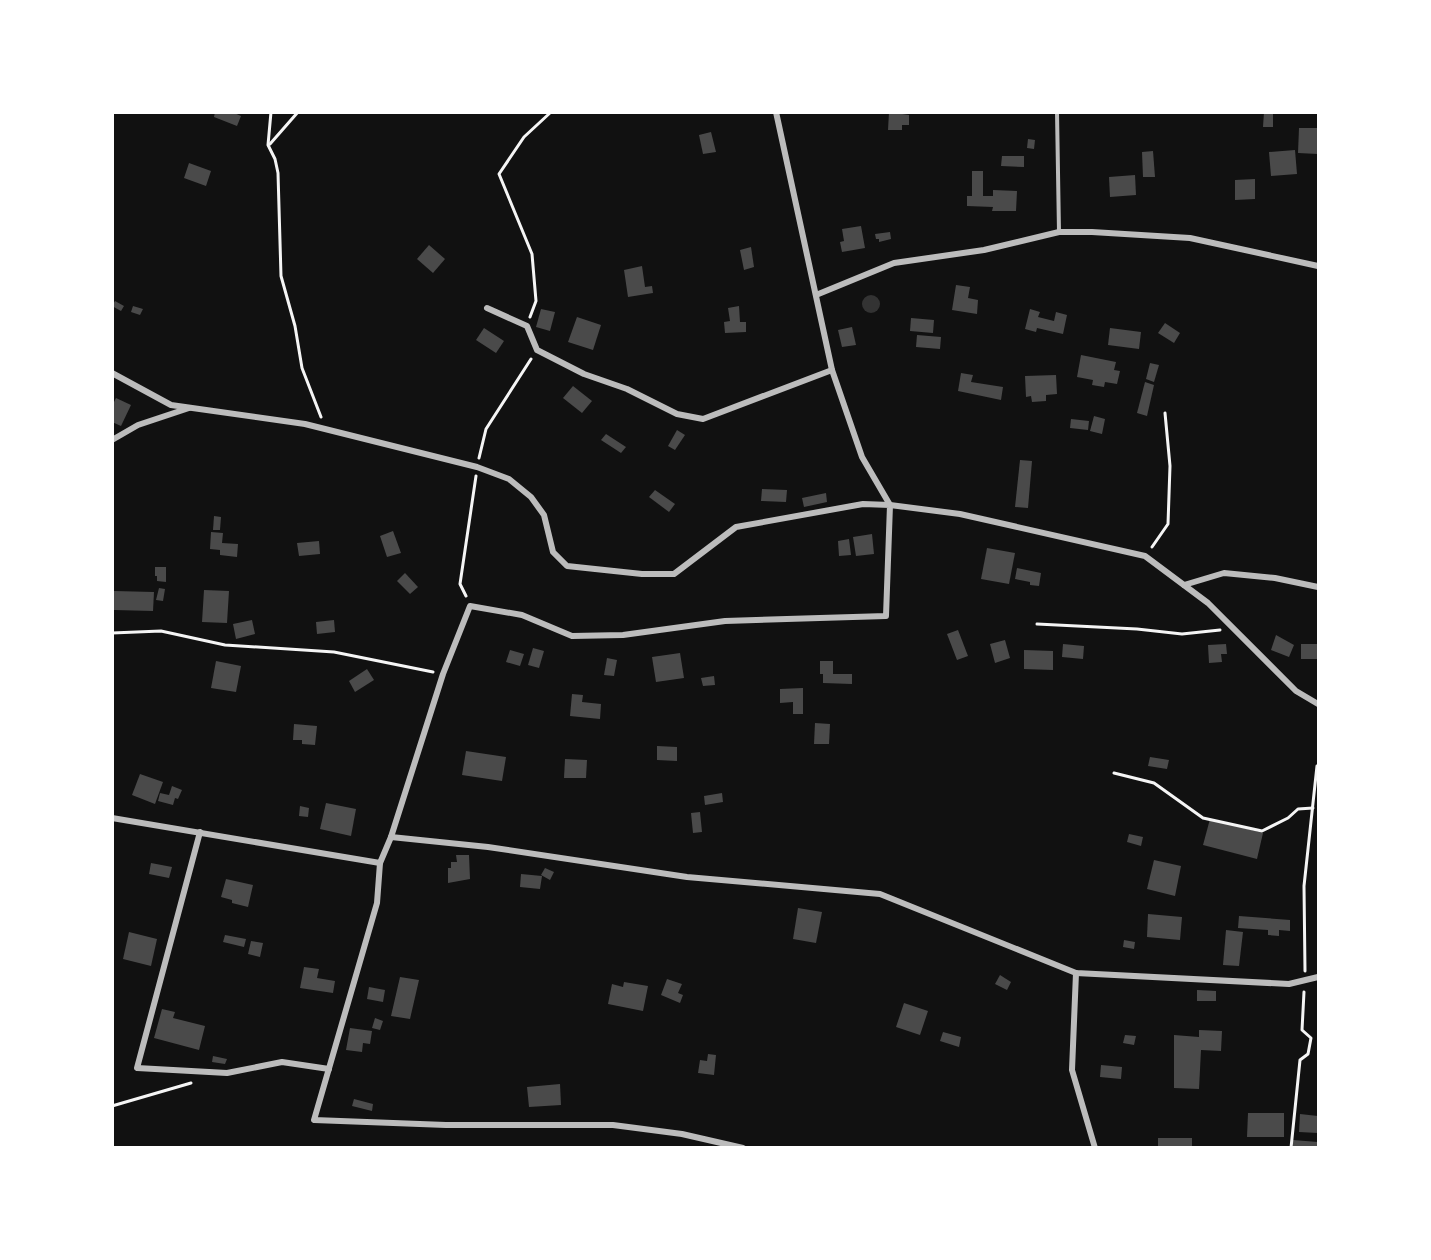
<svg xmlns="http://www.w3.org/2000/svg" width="1431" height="1260" font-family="'Sofia Sans Condensed',sans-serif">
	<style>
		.water { fill: #333 }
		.building { fill: #4a4a4a }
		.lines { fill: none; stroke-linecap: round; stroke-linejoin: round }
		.path { stroke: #f5f5f5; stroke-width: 3 }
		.service { stroke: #bcbcbc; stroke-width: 4 }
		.minor { stroke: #bcbcbc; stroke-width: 6 }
	</style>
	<rect width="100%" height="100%" fill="#111"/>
	<circle class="water" cx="871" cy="304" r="9"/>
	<g class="building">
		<polygon points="215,112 232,112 241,116 237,126 214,117"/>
		<polygon points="889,112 909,115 909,125 902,125 902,130 888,130"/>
		<polygon points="1264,112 1273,112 1273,127 1263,127"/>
		<polygon points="1299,128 1318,128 1318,154 1298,153"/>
		<polygon points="711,132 716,152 703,154 699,135"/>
		<polygon points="1028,139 1035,140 1034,149 1027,148"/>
		<polygon points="1295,150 1297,174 1271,176 1269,152"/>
		<polygon points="1153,151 1155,177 1143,177 1142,152"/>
		<polygon points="1002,156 1024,156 1024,167 1001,166"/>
		<polygon points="189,163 211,171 206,186 184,178"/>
		<polygon points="972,171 983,171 983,196 993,196 993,190 1017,191 1016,211 992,211 993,207 967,206 967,196 972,196"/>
		<polygon points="1135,175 1136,195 1110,197 1109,177"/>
		<polygon points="1255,179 1255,199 1235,200 1235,180"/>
		<polygon points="861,226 865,248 842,252 840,242 844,241 842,229"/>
		<polygon points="890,232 891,239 879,242 879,239 876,239 875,234"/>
		<polygon points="429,245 445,259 433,273 417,259"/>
		<polygon points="751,247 754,267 744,270 740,250"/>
		<polygon points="642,266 645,287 652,286 653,293 628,297 624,270"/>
		<polygon points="956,285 970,287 968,298 978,300 977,314 952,310"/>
		<polygon points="115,301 124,306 121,311 112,306"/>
		<polygon points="133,306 143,309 140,315 131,312"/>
		<polygon points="739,306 740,322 746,322 746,332 725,333 724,322 730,321 728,308"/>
		<polygon points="541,309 555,312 550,331 536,327"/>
		<polygon points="1030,309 1040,312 1038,317 1054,321 1056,312 1067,315 1063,334 1037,328 1036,332 1025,329"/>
		<polygon points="577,317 601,325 593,350 568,342"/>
		<polygon points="911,318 934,320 933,333 910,331"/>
		<polygon points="1165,323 1180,333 1174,343 1158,333"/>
		<polygon points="852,327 856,345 842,347 838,330"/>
		<polygon points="484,328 504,341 496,353 476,340"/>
		<polygon points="1110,328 1141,332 1139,349 1108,345"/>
		<polygon points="917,335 941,337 940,349 916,347"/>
		<polygon points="1081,355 1116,362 1114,370 1120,371 1117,384 1105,382 1104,387 1092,385 1093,380 1077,377"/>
		<polygon points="1150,363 1159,365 1154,382 1146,379"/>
		<polygon points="961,373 973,375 971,382 1003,387 1001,400 958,391"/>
		<polygon points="1056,375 1057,394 1046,395 1046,401 1032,402 1031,396 1026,397 1025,376"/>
		<polygon points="1145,382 1154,385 1147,416 1137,413"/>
		<polygon points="573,386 592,401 582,413 563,398"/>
		<polygon points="116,398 131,405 121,426 112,422 112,406"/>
		<polygon points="1094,416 1105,419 1102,434 1090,431"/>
		<polygon points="1071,419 1089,421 1088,430 1070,428"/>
		<polygon points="677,430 685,435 675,450 668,446"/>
		<polygon points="606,434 626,447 621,453 601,440"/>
		<polygon points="1020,460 1032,461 1028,508 1015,507"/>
		<polygon points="762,489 787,490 786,502 761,501"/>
		<polygon points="655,490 675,504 669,512 649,497"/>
		<polygon points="826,493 827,502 804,507 802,498"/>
		<polygon points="214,516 221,517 220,530 213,530"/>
		<polygon points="393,531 401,553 387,557 380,536"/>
		<polygon points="211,532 223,533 222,543 238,544 237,557 220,555 220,550 210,549"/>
		<polygon points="872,534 874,554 856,556 853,537"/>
		<polygon points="849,539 851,555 839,556 838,541"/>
		<polygon points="319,541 320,554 299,556 297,543"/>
		<polygon points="987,548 1015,553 1009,584 981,579"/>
		<polygon points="155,567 166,567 166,582 157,581 157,576 155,576"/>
		<polygon points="1017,568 1041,573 1039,586 1030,585 1030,582 1015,579"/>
		<polygon points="405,573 418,587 410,594 397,581"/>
		<polygon points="159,588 165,589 163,601 156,600"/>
		<polygon points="204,590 229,591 227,623 202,622"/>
		<polygon points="114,591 154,592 153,611 114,610"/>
		<polygon points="252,620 255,634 236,639 233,624"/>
		<polygon points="334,620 335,632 317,634 316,622"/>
		<polygon points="958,630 968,656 957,660 947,634"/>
		<polygon points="1276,635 1294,645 1289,657 1271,650"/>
		<polygon points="1005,640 1010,658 995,663 990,644"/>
		<polygon points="1063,644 1084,646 1083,659 1062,657"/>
		<polygon points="1226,644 1227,654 1221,654 1222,662 1209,663 1208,645"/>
		<rect x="1301" y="644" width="17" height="15"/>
		<polygon points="533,648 544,651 539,668 528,665"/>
		<polygon points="510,650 524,654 520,666 506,662"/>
		<polygon points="1024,650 1053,651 1053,670 1024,669"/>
		<polygon points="680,653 684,678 656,682 652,657"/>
		<polygon points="607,658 617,660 614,676 604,675"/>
		<polygon points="216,661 241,666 236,692 211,688"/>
		<polygon points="820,661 833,661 833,674 852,674 852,684 823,683 823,674 820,674"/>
		<polygon points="367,669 374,680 355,692 349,681"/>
		<polygon points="714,676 715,685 703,686 701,678"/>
		<polygon points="803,688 803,714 793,714 793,702 780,703 780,689"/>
		<polygon points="572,694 583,695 582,702 601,704 600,719 570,716"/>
		<polygon points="815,723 830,724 829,744 814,744"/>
		<polygon points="294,724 317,726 315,745 302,744 302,740 293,740"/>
		<polygon points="657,746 677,747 677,761 657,760"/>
		<polygon points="466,751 506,757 502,781 462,775"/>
		<polygon points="1150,757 1169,760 1167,769 1148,766"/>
		<polygon points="565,759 587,760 586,778 564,778"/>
		<polygon points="140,774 163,782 155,804 132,795"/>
		<polygon points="172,786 182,790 178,799 175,798 173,805 158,801 160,793 169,795"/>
		<polygon points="722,793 723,802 705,805 704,796"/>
		<polygon points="326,803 356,809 351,836 320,829"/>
		<polygon points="300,806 309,808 308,817 299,816"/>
		<polygon points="700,812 702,832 693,833 691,813"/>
		<polygon points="1210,819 1263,833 1257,859 1203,845"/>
		<polygon points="1129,834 1143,837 1141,846 1127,842"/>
		<polygon points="456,855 469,855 470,879 448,883 448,868 451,868 451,862 457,862"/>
		<polygon points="1154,860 1181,866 1175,896 1147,889"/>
		<polygon points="151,863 172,867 169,878 149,874"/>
		<polygon points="545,868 554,872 550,880 541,875"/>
		<polygon points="521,874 542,876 540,889 520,887"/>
		<polygon points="226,879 253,885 248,907 232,903 232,900 221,897"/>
		<polygon points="798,908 822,912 816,943 793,939"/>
		<polygon points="1148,914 1182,917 1180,940 1147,937"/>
		<polygon points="1239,916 1290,920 1290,931 1279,930 1279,936 1268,935 1268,930 1238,928"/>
		<polygon points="1226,930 1243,932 1239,966 1223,965"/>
		<polygon points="129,932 157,939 151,966 123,959"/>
		<polygon points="225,935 246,939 244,947 223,942"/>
		<polygon points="1124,940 1135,942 1134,949 1123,947"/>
		<polygon points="251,941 263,943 260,957 248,954"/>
		<polygon points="304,967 319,969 317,978 335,981 333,993 300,988"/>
		<polygon points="1000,975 1011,982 1007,990 995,984"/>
		<polygon points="400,977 419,980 410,1019 391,1016"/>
		<polygon points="667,979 682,984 678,993 683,995 680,1003 661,995"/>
		<polygon points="624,982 648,986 643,1011 608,1004 612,984 623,987"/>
		<polygon points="369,987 385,990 383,1002 367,999"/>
		<polygon points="1197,990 1216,991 1216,1001 1197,1001"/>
		<polygon points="904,1003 928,1011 920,1035 896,1027"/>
		<polygon points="162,1009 175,1012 173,1018 205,1026 199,1050 154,1038"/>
		<polygon points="375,1018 383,1021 380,1030 372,1028"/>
		<polygon points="350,1028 372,1031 370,1044 363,1043 362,1052 346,1050"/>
		<polygon points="1199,1030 1222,1031 1221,1051 1201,1050 1199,1089 1174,1088 1174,1035 1199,1037"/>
		<polygon points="943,1032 961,1037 959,1047 940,1041"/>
		<polygon points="1125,1035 1136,1036 1134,1045 1123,1043"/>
		<polygon points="708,1054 716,1055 714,1075 698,1073 700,1060 707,1061"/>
		<polygon points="213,1056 227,1059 225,1064 212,1062"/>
		<polygon points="1101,1065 1122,1067 1121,1079 1100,1077"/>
		<polygon points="560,1084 561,1105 529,1107 527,1087"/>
		<polygon points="354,1099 373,1104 372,1111 352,1106"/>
		<polygon points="1248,1113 1284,1113 1284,1137 1247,1137"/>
		<polygon points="1300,1114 1318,1116 1318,1133 1299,1132"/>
		<rect x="1158" y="1138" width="34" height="10"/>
		<polygon points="1293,1140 1318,1142 1318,1148 1293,1148"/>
	</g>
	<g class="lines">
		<g class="path">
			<polyline points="271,112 268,145 275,159 278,173 281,276 295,326 302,368 321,417"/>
			<polyline points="270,144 298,112"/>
			<polyline points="530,317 536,301 532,254 499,174 524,137 551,112"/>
			<polyline points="479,458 486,429 531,359"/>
			<polyline points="1152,547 1168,524 1170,466 1165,413"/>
			<polyline points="466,596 460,584 476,476"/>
			<polyline points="1037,624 1137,629 1182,634 1220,630"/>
			<polyline points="112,633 161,631 225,645 334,652 433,672"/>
			<polyline points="1114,773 1154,783 1203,818 1262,831 1288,818 1298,809 1313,808"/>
			<polyline points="1305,971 1304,886 1317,766"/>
			<polyline points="112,1106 191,1083"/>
			<polyline points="1291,1148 1300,1060 1308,1054 1311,1038 1302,1030 1304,992"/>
		</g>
		<polyline class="service" points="1057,112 1059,232"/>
		<g class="minor">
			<polyline points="776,112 832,370 862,457 890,505 960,514 1145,556 1208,603 1296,691 1318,704"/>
			<polyline points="816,295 894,263 984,250 1059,232 1092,232 1190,238 1318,266"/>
			<polyline points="487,308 527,326 537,350 584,374 627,389 677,414 703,419 832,370"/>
			<polyline points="112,373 171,405 305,424 477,467 509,479 531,497 544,515 553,552 567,566 642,574 674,574 736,527 863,504 890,505 886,616 725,621 623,635 572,636 522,615 470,606 443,674 391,837 380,863 377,903 314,1120 446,1125 613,1125 682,1134 743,1148"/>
			<polyline points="112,440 138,425 189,408"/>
			<polyline points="1184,585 1224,573 1275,578 1318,587"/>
			<polyline points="112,818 380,863"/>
			<polyline points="200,832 137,1068 227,1073 282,1062 329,1069"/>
			<polyline points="391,837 488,847 687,877 880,894 1076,973 1289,984 1318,977"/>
			<polyline points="1076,973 1072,1070 1095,1148"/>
		</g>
	</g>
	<rect width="1431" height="1260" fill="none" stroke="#ffffff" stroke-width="228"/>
</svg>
